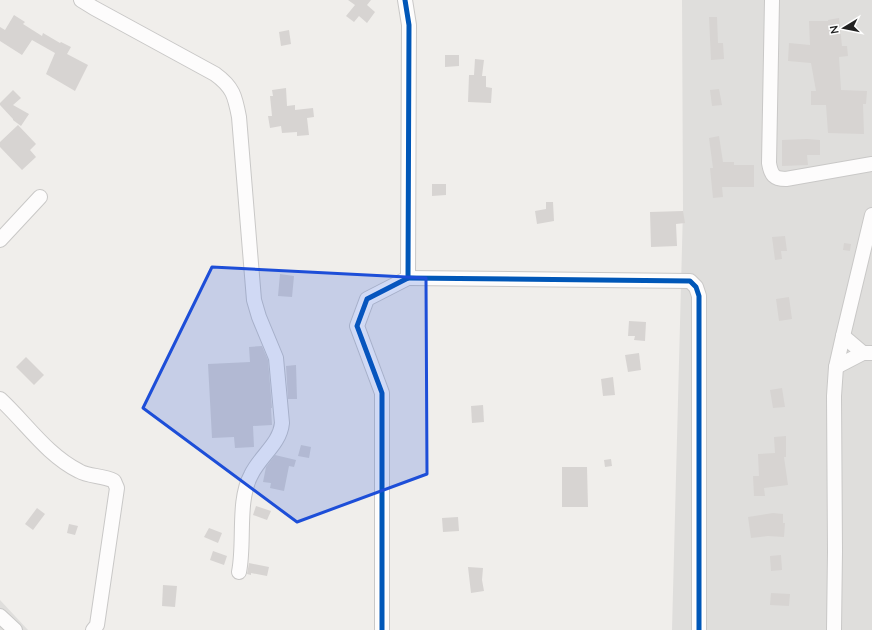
<svg xmlns="http://www.w3.org/2000/svg" width="872" height="630" font-family="'Nunito Sans',sans-serif">
	<style>
		.residential { fill: #dfdedc }
		.building { fill: #d7d4d2 }
		.lines { fill: none; stroke-linecap: round; stroke-linejoin: round }
		.minor-casing { stroke: #c9c8c7; stroke-width: 16 }
		.minor { stroke: #fdfcfc; stroke-width: 14 }
		.cycleway-casing { stroke: #fff; stroke-width: 8 }
		.cycleway { stroke: #0057b8; stroke-width: 5 }
		.marked { fill: #1d4ed8; fill-opacity: 0.2; stroke: #1d4ed8; stroke-width: 3; stroke-linejoin: round }
	</style>
	<rect width="100%" height="100%" fill="#f0eeeb"/>
	<g class="residential">
		<polygon points="682,0 872,0 872,630 672,630 683,209"/>
		<polygon points="0,600 28,630 0,630"/>
	</g>
	<g class="building">
		<polygon points="348,0 371,0 367,5 375,12 367,23 359,16 354,22 346,16 355,5"/>
		<polygon points="14,15 25,22 23,24 42,36 43,33 60,43 61,42 71,47 67,54 88,65 75,91 46,74 55,53 32,40 22,55 0,41 0,27 5,30"/>
		<polygon points="709,17 717,17 718,43 723,43 724,59 711,60"/>
		<polygon points="839,18 842,46 847,46 848,56 839,57 841,90 867,91 866,104 863,104 864,134 828,133 826,105 811,105 811,91 816,91 811,63 788,61 789,43 810,45 809,21 828,21 828,20"/>
		<polygon points="289,30 291,44 281,46 279,32"/>
		<polygon points="445,55 459,55 459,66 445,67"/>
		<polygon points="475,59 484,60 482,76 486,76 486,87 492,88 491,103 468,102 469,75 474,75"/>
		<polygon points="286,88 287,106 295,105 295,110 313,108 314,117 307,118 309,135 297,136 297,132 282,133 281,126 270,128 268,116 272,116 270,96 273,96 272,90"/>
		<polygon points="719,89 722,105 712,106 710,90"/>
		<polygon points="13,90 21,98 13,105 29,114 21,126 13,120 13,119 0,105 0,103"/>
		<polygon points="18,125 36,144 30,150 36,157 22,170 0,147 0,142"/>
		<polygon points="719,136 723,162 734,162 734,165 754,165 754,187 722,187 723,197 713,198 710,168 713,168 709,138"/>
		<polygon points="807,139 820,140 820,155 807,155 808,165 782,166 782,140"/>
		<polygon points="432,184 446,184 446,195 432,196"/>
		<polygon points="546,202 553,202 554,221 537,224 535,211 546,209"/>
		<polygon points="683,211 685,223 676,224 677,246 651,247 650,212"/>
		<polygon points="785,236 787,251 781,251 782,259 775,260 772,237"/>
		<polygon points="844,243 851,244 850,251 843,250"/>
		<polygon points="280,274 294,276 292,297 278,296"/>
		<polygon points="789,297 792,319 779,321 776,299"/>
		<polygon points="629,321 646,322 645,341 634,340 635,336 628,336"/>
		<polygon points="262,346 268,360 272,408 271,408 272,425 253,426 254,447 235,448 234,437 212,438 208,364 250,362 249,347"/>
		<polygon points="639,353 641,370 628,372 625,355"/>
		<polygon points="26,357 44,375 34,385 16,367"/>
		<polygon points="296,365 297,399 288,399 286,366"/>
		<polygon points="613,377 615,395 603,396 601,379"/>
		<polygon points="782,388 785,407 773,408 770,390"/>
		<polygon points="483,405 484,422 472,423 471,406"/>
		<polygon points="786,436 786,457 784,457 788,485 764,488 765,496 754,496 753,476 759,476 758,454 775,453 774,437"/>
		<polygon points="301,445 311,447 309,458 298,456"/>
		<polygon points="275,455 296,460 294,467 289,466 284,491 270,488 271,483 263,482 266,467"/>
		<polygon points="611,459 612,466 605,467 604,460"/>
		<polygon points="562,467 587,467 588,507 562,507"/>
		<polygon points="256,506 271,511 267,520 253,515"/>
		<polygon points="37,508 45,514 33,530 25,524"/>
		<polygon points="773,513 783,514 783,523 785,523 784,537 768,536 751,538 748,517"/>
		<polygon points="458,517 459,531 443,532 442,518"/>
		<polygon points="69,524 78,526 75,535 67,533"/>
		<polygon points="209,528 222,533 218,543 204,537"/>
		<polygon points="213,551 227,556 224,565 210,560"/>
		<polygon points="781,555 782,570 771,571 770,556"/>
		<polygon points="249,563 269,567 267,576 251,573 251,575 247,574"/>
		<polygon points="468,567 483,568 482,580 484,591 471,593"/>
		<polygon points="163,585 177,586 175,607 162,606"/>
		<polygon points="771,593 790,594 789,606 770,605"/>
	</g>
	<g class="lines">
		<g class="minor-casing">
			<g id="minor">
				<path d="M81 0 94 8 215 74C233 87 235 96 239 117L254 300 259 317 276 358 282 423C280 444 260 456 251 475 237 501 245 543 239 572"/>
				<path d="M772 0 769 163C771 175 774 179 786 179L872 164"/>
				<polyline points="0,240 40,197"/>
				<polyline points="408,278 690,281 696,287 699,296 699,630"/>
				<polyline points="843,336 863,353 872,353"/>
				<polyline points="836,367 863,353"/>
				<path d="M0 399C26 423 47 455 79 471 89 477 103 475 114 481L117 488 97 625 93 630"/>
				<polyline points="0,616 15,630"/>
				<polyline points="382,630 382,393 357,326 367,299 408,278 409,25 405,0"/>
				<polyline points="834,630 835,551 834,396 836,367 843,336 872,215"/>
			</g>
		</g>
		<use href="#minor" class="minor"/>
		<g class="cycleway-casing">
			<g id="cycleway">
				<polyline points="408,278 690,281 696,287 699,296 699,630"/>
				<polyline points="382,630 382,393 357,326 367,299 408,278 409,25 405,0"/>
			</g>
		</g>
		<use href="#cycleway" class="cycleway"/>
	</g>
	<path class="marked" d="M212 267 426 278 427 474 297 522 143 408Z"/>
	<g transform="translate(844 28) rotate(260)" stroke="#ffffff" stroke-width="3" paint-order="stroke">
	<path d="M0-3L7 15L0 10L-7 15Z" fill="#222222"/>
	<text y="-6" font-size="11" font-weight="bold" text-anchor="middle" fill="#222222">N</text>
	</g>
</svg>
